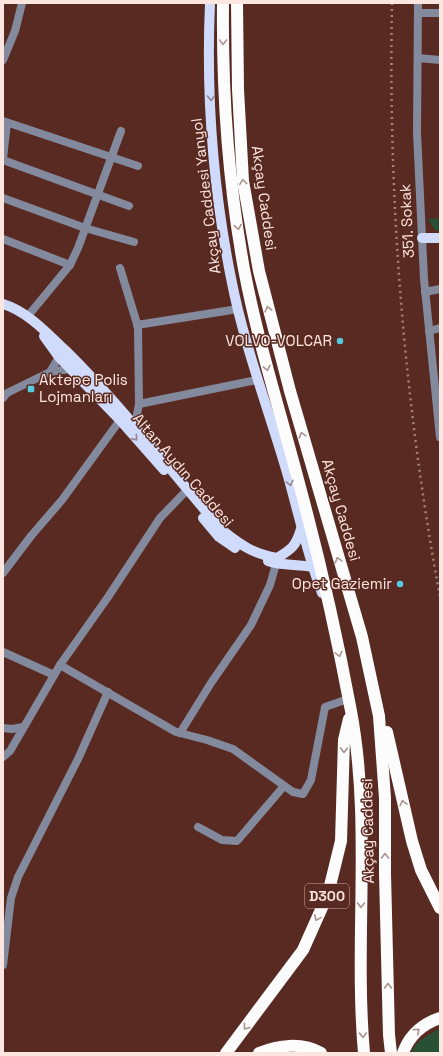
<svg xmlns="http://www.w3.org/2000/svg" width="443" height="1056" font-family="'Space Grotesk',sans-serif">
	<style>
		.green { fill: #275034 }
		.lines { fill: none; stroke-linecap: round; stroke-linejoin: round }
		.minor { stroke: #848a9e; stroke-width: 8 }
		.major { stroke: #d0dbfc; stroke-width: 10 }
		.highway { stroke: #fcfcfc; stroke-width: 12 }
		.rail { stroke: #a6827a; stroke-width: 2.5; stroke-dasharray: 2 4; stroke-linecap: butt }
		.oneway { stroke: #aa938e }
		.oneway2 { stroke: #94828e }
		.poi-dot { fill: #55cadf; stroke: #582a21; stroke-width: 1.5 }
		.labels { text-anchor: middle; stroke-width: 3; stroke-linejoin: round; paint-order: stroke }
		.shield { fill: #582a21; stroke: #ccaea7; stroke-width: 1 }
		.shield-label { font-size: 14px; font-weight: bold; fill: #fee6e0 }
		.street-label { font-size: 15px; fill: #fee6e0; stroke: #582a21 }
		.poi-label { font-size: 15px; fill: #fee6e0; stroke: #582a21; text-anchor: end }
	</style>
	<rect width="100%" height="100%" fill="#582a21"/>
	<g class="green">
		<polygon points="440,218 440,231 435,230 428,219"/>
		<polygon points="440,1028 440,1053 410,1053 419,1041"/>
	</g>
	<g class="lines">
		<g class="minor">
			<polyline points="418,3 417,133 424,279 440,437"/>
			<polyline points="418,13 440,13"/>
			<polyline points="418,58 440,60"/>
			<polyline points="3,60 15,31 22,3"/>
			<polyline points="3,121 138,166"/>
			<polyline points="3,158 7,123"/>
			<polyline points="3,160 129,206"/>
			<polyline points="3,198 85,228 134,242"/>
			<polyline points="3,239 70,265"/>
			<polyline points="120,268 138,327 139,404 135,425"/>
			<polyline points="425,292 440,289"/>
			<polyline points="27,317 70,265 78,248 121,131"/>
			<polyline points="137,325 238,309"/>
			<polyline points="429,331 440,328"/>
			<polyline points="50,372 59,357 64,354"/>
			<polyline points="3,398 7,393 50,372 70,369 74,366"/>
			<polyline points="139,404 257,380"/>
			<polyline points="3,573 31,536 62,500 120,420"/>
			<polyline points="3,652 54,675"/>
			<polyline points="60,665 176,732 207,740 233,749 293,792 303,794 311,780 325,707 348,699"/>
			<polyline points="3,728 12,729 23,727"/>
			<polyline points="180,733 211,683 251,625 270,585 276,564"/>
			<polyline points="3,757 10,751 60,665 108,597 160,518 188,489"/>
			<polyline points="198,827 222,840 237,841 284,786"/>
			<polyline points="3,965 11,898 18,877 78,759 108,692"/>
		</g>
		<g class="major">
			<path d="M210 3C206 94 213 188 231 278 244 346 269 410 288 476 299 515 307 554 322 593"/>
			<polyline points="422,238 440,238"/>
			<path d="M3 304C27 311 48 334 66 351 123 407 170 471 223 531 242 546 254 554 277 558 292 549 296 546 301 529"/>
			<polyline points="44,336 59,357 120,420 164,470"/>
			<polyline points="203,518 219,537 235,548"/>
			<path d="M268 561C282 566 298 564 312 567"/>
		</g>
		<g class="highway">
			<path d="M223 3C222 92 228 181 244 269 258 343 281 414 300 487 320 561 337 636 351 711 372 824 354 940 364 1053"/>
			<polyline points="237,3 238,89 243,181 259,271 290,391 362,637 379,716 385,798 385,874 389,1035 391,1053"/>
			<polyline points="387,732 412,841 421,870 440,908"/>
			<polyline points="226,1053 303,950 328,894 341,841 344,740 349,719"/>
			<path d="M259 1053C278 1045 302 1042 321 1053"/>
			<path d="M403 1053C409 1036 422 1024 440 1018"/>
		</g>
		<path class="rail" d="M392 3C388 202 404 402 440 597"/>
	</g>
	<defs><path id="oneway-chevron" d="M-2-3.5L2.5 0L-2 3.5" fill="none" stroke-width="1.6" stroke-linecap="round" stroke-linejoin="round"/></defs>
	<g class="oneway">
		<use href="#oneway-chevron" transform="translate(223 42) rotate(90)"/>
		<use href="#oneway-chevron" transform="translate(243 182) rotate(-98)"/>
		<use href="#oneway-chevron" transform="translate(238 227) rotate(81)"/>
		<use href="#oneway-chevron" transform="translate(268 309) rotate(-104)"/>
		<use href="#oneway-chevron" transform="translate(267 368) rotate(76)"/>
		<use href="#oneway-chevron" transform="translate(302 435) rotate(-106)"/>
		<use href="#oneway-chevron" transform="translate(338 560) rotate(-107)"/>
		<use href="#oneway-chevron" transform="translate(339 654) rotate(77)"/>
		<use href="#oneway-chevron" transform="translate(344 750) rotate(91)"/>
		<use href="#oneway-chevron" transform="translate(403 803) rotate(-103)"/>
		<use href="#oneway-chevron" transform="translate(385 856) rotate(-90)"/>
		<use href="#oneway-chevron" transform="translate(361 905) rotate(91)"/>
		<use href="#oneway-chevron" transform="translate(317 918) rotate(114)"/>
		<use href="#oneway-chevron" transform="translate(388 986) rotate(-91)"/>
		<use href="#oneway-chevron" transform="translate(246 1027) rotate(128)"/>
		<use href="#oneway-chevron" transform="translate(417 1031) rotate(-43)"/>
		<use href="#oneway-chevron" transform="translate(363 1035) rotate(88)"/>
	</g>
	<g class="oneway2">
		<use href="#oneway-chevron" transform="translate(211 98) rotate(89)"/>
		<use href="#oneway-chevron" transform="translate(135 438) rotate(49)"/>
		<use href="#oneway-chevron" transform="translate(290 483) rotate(76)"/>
	</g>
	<g class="poi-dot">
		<circle cx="340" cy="341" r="4"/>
		<rect x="27" y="385" width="8" height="8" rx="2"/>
		<circle cx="400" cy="584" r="4"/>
	</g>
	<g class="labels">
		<rect class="shield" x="305" y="884" width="44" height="24" rx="3"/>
		<g class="shield-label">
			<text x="327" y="901">D300</text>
		</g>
		<g class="street-label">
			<text transform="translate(206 196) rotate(-97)" y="5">Akçay Caddesi Yanyol</text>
			<text transform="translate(264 198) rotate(82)" y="5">Akçay Caddesi</text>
			<text transform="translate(407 221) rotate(-93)" y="5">351. Sokak</text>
			<text transform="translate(183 470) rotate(49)" y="5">Altan Aydın Caddesi</text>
			<text transform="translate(341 510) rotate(74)" y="5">Akçay Caddesi</text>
			<text transform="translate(368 831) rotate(-91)" y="5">Akçay Caddesi</text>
		</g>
		<g class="poi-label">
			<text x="332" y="346">VOLVO-VOLCAR</text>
			<text x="39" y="385" text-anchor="start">Aktepe Polis<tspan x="39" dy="17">Lojmanları</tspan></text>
			<text x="392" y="589">Opet Gaziemir</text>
		</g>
	</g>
	<rect width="443" height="1056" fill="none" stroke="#fee6e0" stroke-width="8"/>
</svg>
